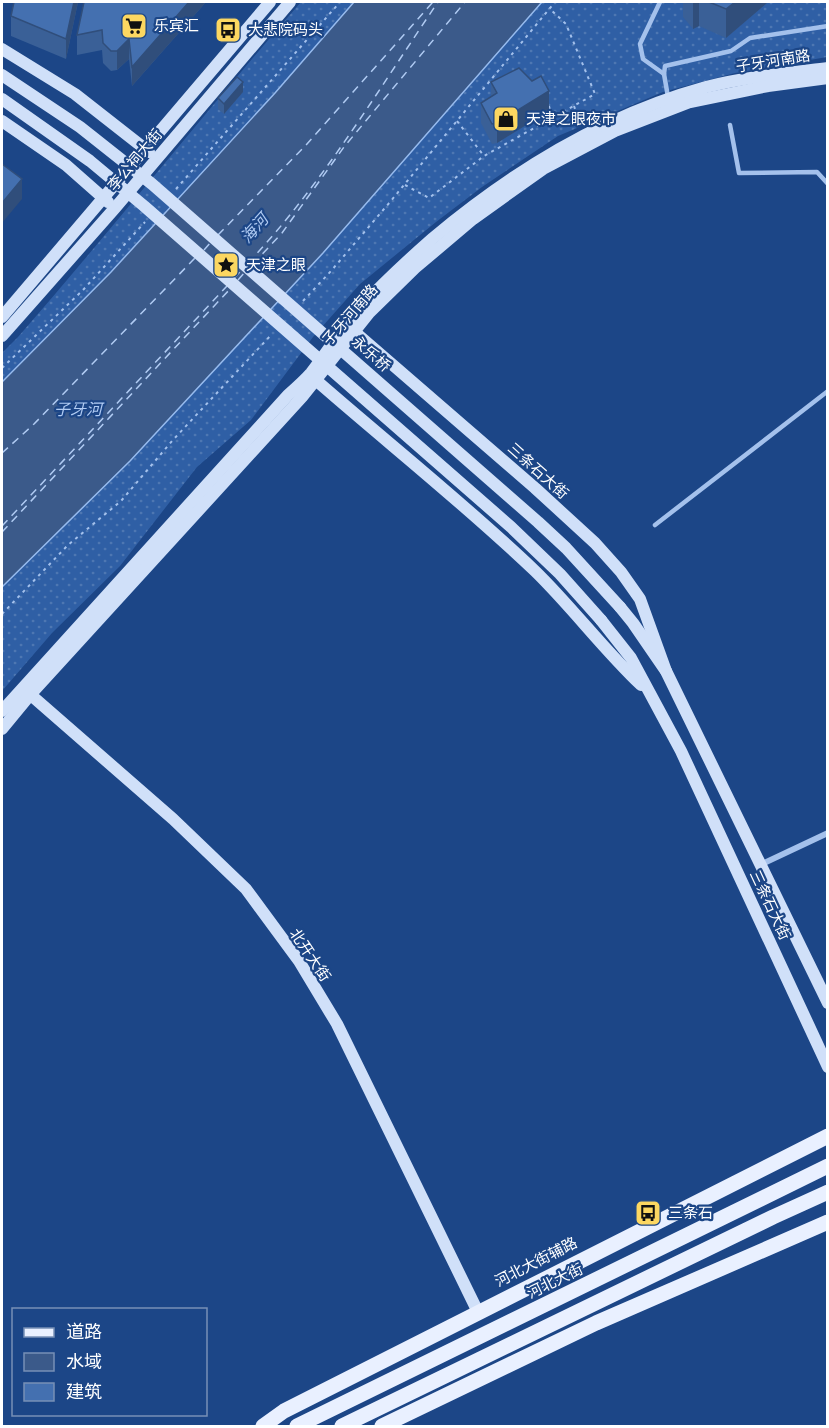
<svg xmlns="http://www.w3.org/2000/svg" width="829" height="1428" font-family="Figtree,'Noto Sans SC',sans-serif">
	<style>
		.grass { fill: url(#grass-dots) }
		.water { fill: #3b5a8a; stroke: #97bbee; stroke-width: 1.5 }
		.lines { fill: none; stroke-linecap: round; stroke-linejoin: round }
		.ferry { stroke: #b0cbf3; stroke-width: 1.5; stroke-dasharray: 8 6; stroke-linecap: butt }
		.path { stroke: #a4c1ec; stroke-width: 2; stroke-dasharray: 3 4.5; stroke-linecap: butt }
		.lane { stroke: #a4c1ec; stroke-width: 4.5 }
		.street { stroke: #a4c1ec; stroke-width: 6 }
		.secondary { stroke: #d0e0f9; stroke-width: 12 }
		.primary { stroke: #e9f0ff; stroke-width: 15 }
		.secondary-bridge { stroke: #d0e0f9; stroke-width: 12 }
		.wall { fill: #3a6097 }
		.shaded-wall { fill: #304e7b }
		.building { fill: #4470b0; stroke: #304e7b; stroke-width: 1.5 }
		.labels { text-anchor: middle; stroke-width: 4.5; stroke-linejoin: round; paint-order: stroke }
		.poi-label { font-size: 15px; fill: #fff; stroke: #1c4687; text-anchor: start }
		.street-label { font-size: 15px; fill: #fff; stroke: #1c4687 }
		.water-label { font-size: 16px; font-style: italic; fill: #b0cbf3; stroke: #1c4687 }
	</style>
	<defs>
		<pattern id="grass-dots" width="8" height="8" patternUnits="userSpaceOnUse" patternTransform="scale(1.5)"><rect width="8" height="8" fill="#2f5fa5"/><path d="M2 2h.1M6 6h.1" fill="none" stroke="#4e77b2" stroke-width="1.8" stroke-linecap="round"/></pattern>
	</defs>
	<rect width="100%" height="100%" fill="#1c4687"/>
	<path class="grass" d="M301 2H827V57L735 73 663 92 558 136 482 187 436 222 360 284 313 337 251 420 197 467 120 566 52 633 2 691V353L18 337C114 227 205 112 301 2Z"/>
	<polygon class="water" points="354,2 542,2 323,253 130,461 2,587 2,382 111,272 275,93"/>
	<g class="lines">
		<g class="ferry">
			<polyline points="218,235 306,145 433,2"/>
			<polyline points="204,250 211,242"/>
			<path d="M248 263C322 185 378 90 438 2"/>
			<polyline points="253,264 282,233 344,147 465,2"/>
			<polyline points="234,278 241,271"/>
			<polyline points="238,280 245,272"/>
			<polyline points="2,453 34,424 196,257"/>
			<polyline points="2,526 227,286"/>
			<polyline points="2,532 231,288"/>
		</g>
		<g class="path">
			<polyline points="549,106 552,118"/>
			<polyline points="574,106 581,126"/>
			<polyline points="457,121 484,156 595,94 566,24 549,8"/>
			<polyline points="405,185 429,198 484,156"/>
			<polyline points="176,189 340,2"/>
			<polyline points="303,301 331,271 390,202 555,2"/>
			<polyline points="2,368 83,290 145,222"/>
			<polyline points="2,614 68,545 121,501 172,441 272,334"/>
		</g>
		<g class="lane">
			<polyline points="660,2 640,44 643,59 664,74"/>
			<polyline points="668,97 664,74 665,66 731,51 750,38 828,26"/>
			<polyline points="730,125 739,173 817,172 828,184"/>
			<polyline points="655,525 828,391"/>
		</g>
		<polyline class="street" points="760,865 828,833"/>
		<g class="secondary">
			<polyline points="2,49 75,94 149,152"/>
			<polyline points="2,121 66,165 108,202"/>
			<polyline points="2,317 270,2"/>
			<polyline points="349,327 535,488 595,543 621,572 640,599 666,671"/>
			<polyline points="2,336 115,208 290,2"/>
			<path d="M310 375C385 441 463 502 535 571 572 607 603 649 641 685"/>
			<polyline points="620,607 633,623 666,671 828,1003"/>
			<polyline points="601,620 631,658 681,751 828,1067"/>
			<polyline points="24,689 173,819 246,889 299,961 337,1024 478,1312"/>
			<path d="M2 711 288 395C296 388 304 381 311 373 328 351 342 328 361 307 383 283 408 260 433 238 514 170 604 115 706 87 745 77 787 73 828 68"/>
			<polyline points="2,729 30,695 302,397 369,313 415,268 473,219 543,169 615,131 690,102 768,86 828,78"/>
		</g>
		<g class="primary">
			<polyline points="263,1426 284,1411 828,1136"/>
			<polyline points="297,1426 828,1166"/>
			<polyline points="342,1426 773,1217 828,1192"/>
			<polyline points="382,1426 596,1323 828,1222"/>
		</g>
		<g class="secondary-bridge">
			<polyline points="2,75 80,127 152,184 538,522 566,548 620,607"/>
			<polyline points="2,99 90,161 144,206 511,527 560,574 601,620"/>
		</g>
	</g>
	<g class="wall">
		<polygon points="14,2 78,2 66,59 11,36 11,16"/>
		<polygon points="84,2 206,2 132,86 129,59 117,70 111,71 103,63 102,50 77,55 77,35"/>
		<polygon points="683,2 768,2 726,38 699,26 693,29 683,17"/>
		<polygon points="491,82 549,111 497,143 492,144 481,123 481,103 491,97"/>
		<polygon points="243,92 224,114 218,109 218,98"/>
	</g>
	<g class="shaded-wall">
		<polygon points="74,2 78,2 66,59 66,39"/>
		<polygon points="189,2 206,2 132,86 132,67"/>
		<polygon points="693,2 699,2 699,26 693,29"/>
		<polygon points="735,2 768,2 726,38 726,9"/>
		<polygon points="129,39 129,59 117,70 117,51"/>
		<polygon points="243,82 243,92 224,114 224,104"/>
		<polygon points="549,91 549,111 497,143 497,123"/>
		<polygon points="22,179 22,199 2,223 2,203"/>
	</g>
	<g class="building">
		<polygon points="14,2 74,2 66,39 11,16"/>
		<polygon points="84,2 189,2 132,67 129,39 117,51 111,51 103,43 102,30 77,35"/>
		<polygon points="709,2 735,2 726,9"/>
		<polygon points="519,68 532,81 541,76 549,91 497,123 492,124 481,103 497,93 491,82"/>
		<polygon points="237,77 243,82 224,104 218,98"/>
		<polygon points="2,164 22,179 2,203"/>
	</g>
	<defs>
		<g id="supermarket-square" transform="scale(1.35)"><rect x="-9" y="-9" width="18" height="18" rx="4" fill="#fcd761" stroke="#1c4687"/><path d="M-6-5.5h2.5l.6 2H6L4.5 2H-2.5L-4.4-4H-6ZM-1.5 3.2a1.3 1.3 0 1 0 .1 0ZM3 3.2a1.3 1.3 0 1 0 .1 0Z" fill="#111"/></g>
		<g id="bus-square" transform="scale(1.35)"><rect x="-9" y="-9" width="18" height="18" rx="4" fill="#fcd761" stroke="#1c4687"/><path d="M-5-6H5V4H4V6H2V4H-2V6H-4V4H-5ZM-3.5-4V0h7V-4ZM-3.5 1.2v1.5H-2V1.2ZM2 1.2v1.5H3.5V1.2Z" fill="#111"/></g>
		<g id="shop-square" transform="scale(1.35)"><rect x="-9" y="-9" width="18" height="18" rx="4" fill="#fcd761" stroke="#1c4687"/><path d="M-5-2.5h2.3a2.7 3.5 0 0 1 5.4 0H5L5.5 6h-11ZM-1.5-2.5h3a1.5 2.3 0 0 0-3 0Z" fill="#111"/></g>
		<g id="sight-square" transform="scale(1.35)"><rect x="-9" y="-9" width="18" height="18" rx="4" fill="#fcd761" stroke="#1c4687"/><path d="M0-6L1.8-2.2L6-1.7L2.9 1.2L3.7 5.4L0 3.3L-3.7 5.4L-2.9 1.2L-6-1.7L-1.8-2.2Z" fill="#111"/></g>
	</defs>
	<g fill-rule="evenodd">
		<use href="#supermarket-square" x="134" y="26"/>
		<use href="#bus-square" x="228" y="30"/>
		<use href="#shop-square" x="506" y="119"/>
		<use href="#sight-square" x="226" y="265"/>
		<use href="#bus-square" x="648" y="1213"/>
	</g>
	<g class="labels">
		<g class="poi-label">
			<text x="154" y="31">乐宾汇</text>
			<text x="248" y="35">大悲院码头</text>
			<text x="526" y="124">天津之眼夜市</text>
			<text x="246" y="270">天津之眼</text>
			<text x="668" y="1218">三条石</text>
		</g>
		<g class="street-label">
			<text transform="translate(773 61) rotate(-9)" y="5">子牙河南路</text>
			<text transform="translate(135 160) rotate(-50)" y="5">李公祠大街</text>
			<text transform="translate(350 315) rotate(-49)" y="5">子牙河南路</text>
			<text transform="translate(371 354) rotate(41)" y="5">永乐桥</text>
			<text transform="translate(538 471) rotate(42)" y="5">三条石大街</text>
			<text transform="translate(770 905) rotate(65)" y="5">三条石大街</text>
			<text transform="translate(310 955) rotate(56)" y="5">北开大街</text>
			<text transform="translate(536 1262) rotate(-27)" y="5">河北大街辅路</text>
			<text transform="translate(555 1281) rotate(-26)" y="5">河北大街</text>
		</g>
		<g class="water-label">
			<text transform="translate(254 228) rotate(-48)" y="6">海河</text>
			<text x="78" y="415">子牙河</text>
		</g>
	</g>
	<rect width="829" height="1428" fill="none" stroke="#ffffff" stroke-width="6"/>
	<rect x="12" y="1308" width="195" height="108" fill="#1c4687" stroke="#7790b7" stroke-width="1.5"/>
	<rect x="24" y="1328" width="30" height="9" fill="#e9f0ff" stroke="#7790b7" stroke-width="1.5"/>
	<text x="66" y="1338" font-size="18" fill="#ffffff">道路</text>
	<rect x="24" y="1353" width="30" height="18" fill="#3b5a8a" stroke="#7790b7" stroke-width="1.5"/>
	<text x="66" y="1368" font-size="18" fill="#ffffff">水域</text>
	<rect x="24" y="1383" width="30" height="18" fill="#4470b0" stroke="#7790b7" stroke-width="1.5"/>
	<text x="66" y="1398" font-size="18" fill="#ffffff">建筑</text>
</svg>
